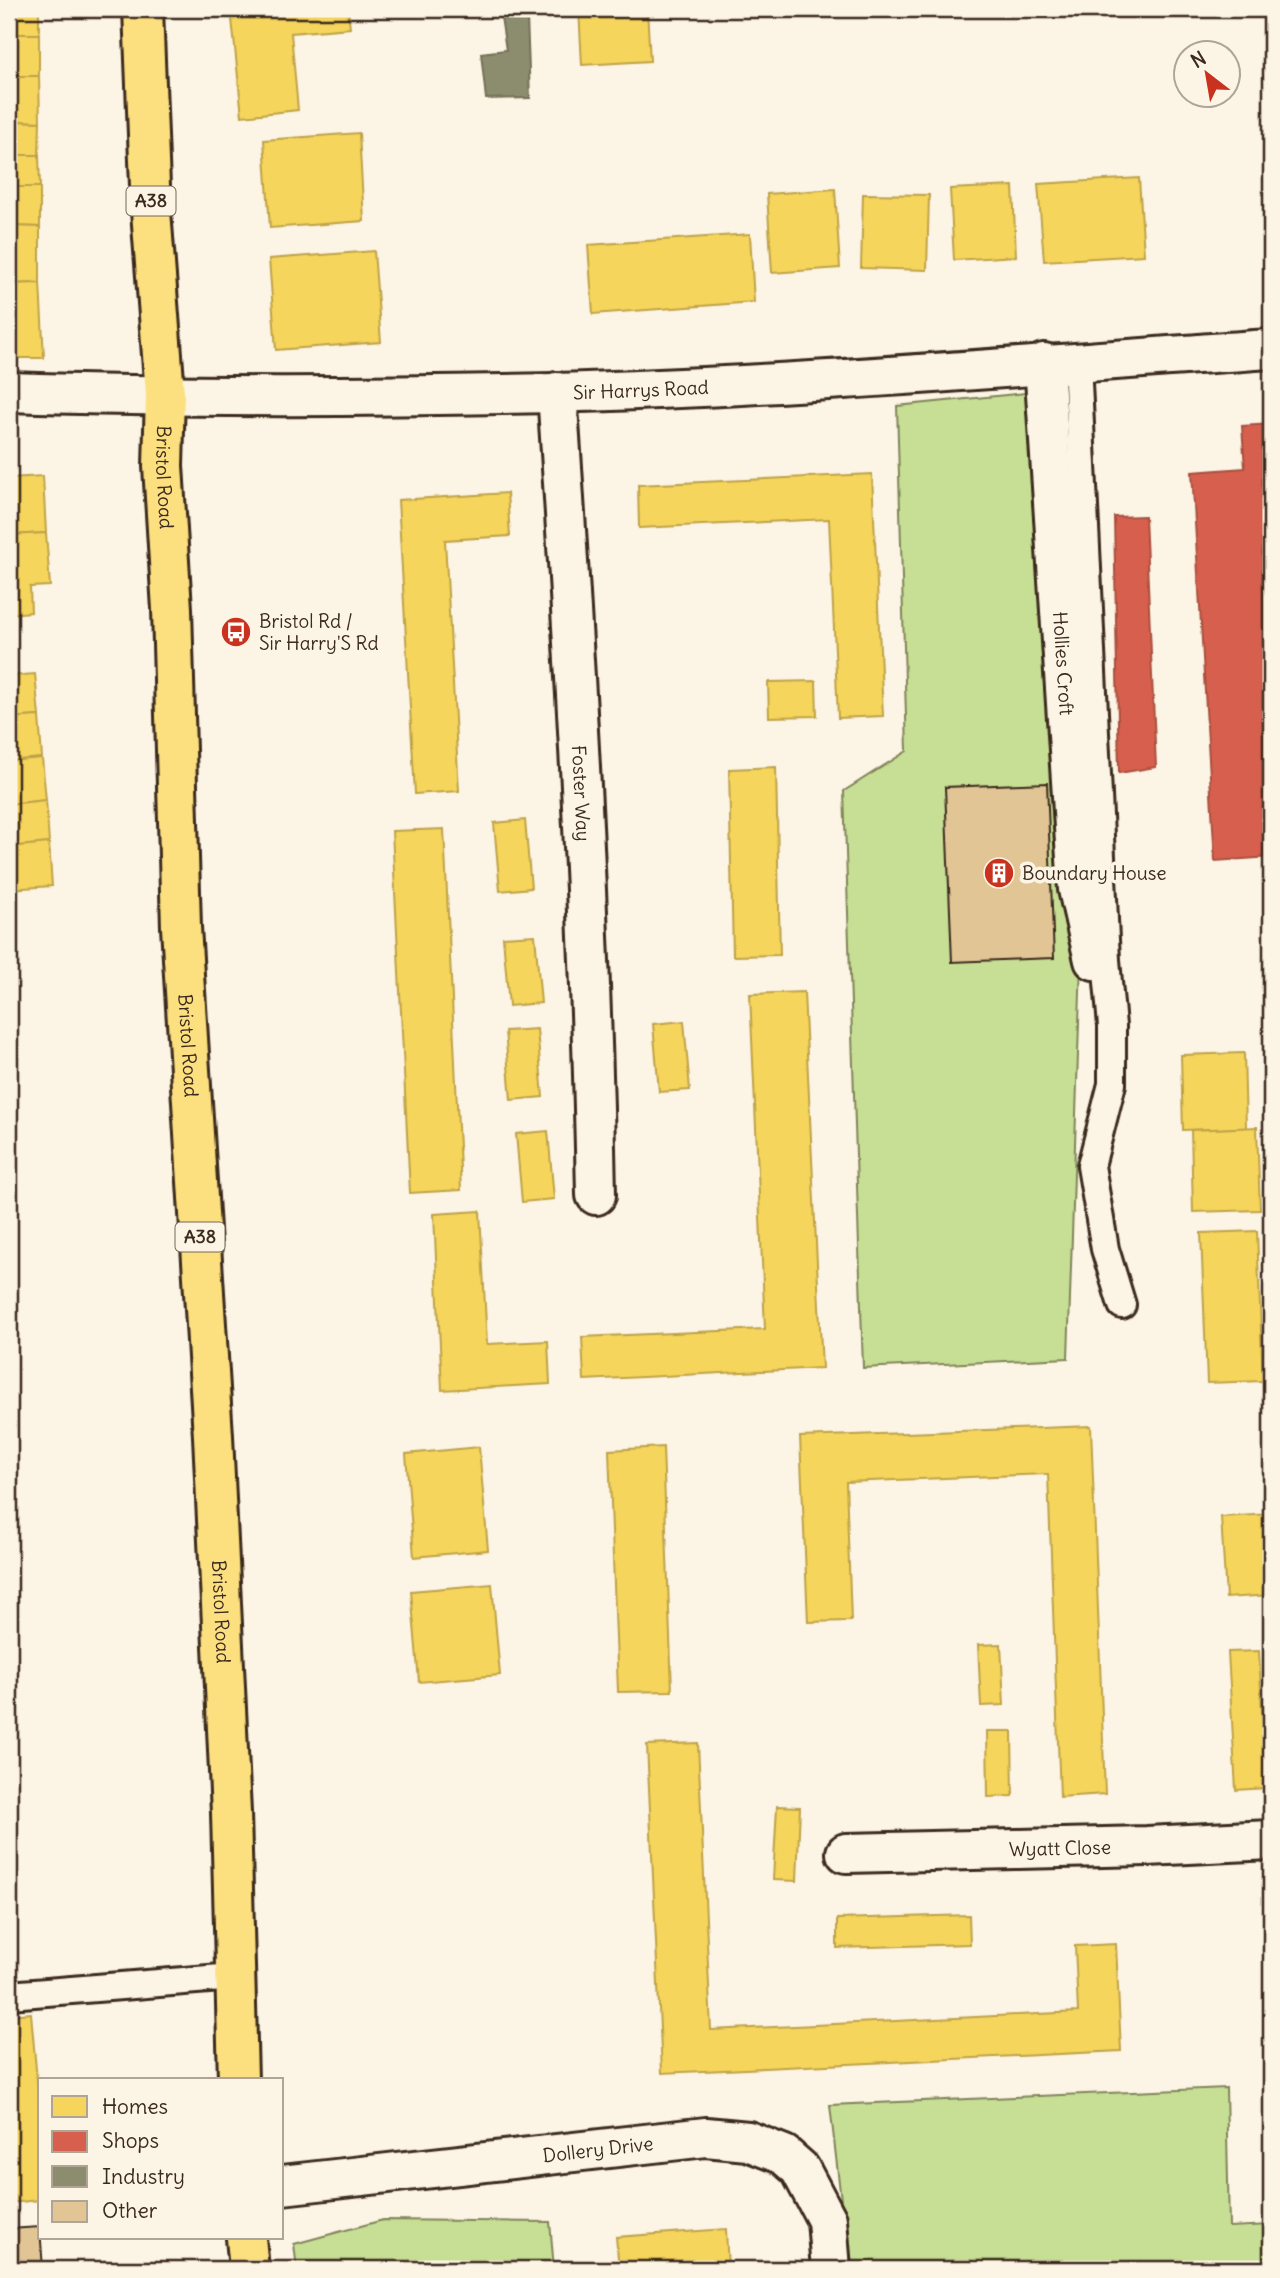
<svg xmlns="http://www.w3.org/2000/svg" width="1280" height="2278" font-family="Delius,sans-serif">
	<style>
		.green { fill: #c7df95; stroke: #81845a; stroke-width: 2 }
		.homes { fill: #f6d55c; stroke: #bea249; stroke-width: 2 }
		.shops { fill: #d6604d; stroke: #a8503f; stroke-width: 2 }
		.industry { fill: #8c8c6e; stroke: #746f56; stroke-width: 2 }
		.building { fill: #e1c595; stroke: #3b2a1e; stroke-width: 2 }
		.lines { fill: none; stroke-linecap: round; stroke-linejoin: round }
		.service-casing { stroke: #3b2a1e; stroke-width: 32 }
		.minor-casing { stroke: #3b2a1e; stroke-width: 44 }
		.trunk-casing { stroke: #3b2a1e; stroke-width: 44 }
		.service { stroke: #fcf5e5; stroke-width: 26 }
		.minor { stroke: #fcf5e5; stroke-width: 38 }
		.trunk { stroke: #fce080; stroke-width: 38 }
		.labels { text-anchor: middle; stroke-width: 7; stroke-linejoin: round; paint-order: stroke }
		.shield { fill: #fcf5e5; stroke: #75675a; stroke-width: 2 }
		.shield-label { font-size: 18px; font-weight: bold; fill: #3b2a1e }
		.street-label { font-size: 19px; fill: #3b2a1e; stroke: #fcf5e5 }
		.poi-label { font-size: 19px; fill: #3b2a1e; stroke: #fcf5e5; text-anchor: start }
	</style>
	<rect width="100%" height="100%" fill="#fcf5e5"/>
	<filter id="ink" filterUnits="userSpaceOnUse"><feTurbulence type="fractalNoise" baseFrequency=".0143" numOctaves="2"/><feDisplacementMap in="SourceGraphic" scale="14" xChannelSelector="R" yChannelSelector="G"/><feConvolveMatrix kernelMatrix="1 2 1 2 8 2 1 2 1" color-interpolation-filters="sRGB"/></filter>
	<g filter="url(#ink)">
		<g class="green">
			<polygon points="1046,391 1081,962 1068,1358 863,1368 844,791 907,751 897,406"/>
			<polygon points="1226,2088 1229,2227 1271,2225 1271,2269 849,2269 830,2105"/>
			<polygon points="383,2220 550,2222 554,2269 297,2269 294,2244"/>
		</g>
		<g class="homes">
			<rect x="9" y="9" width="30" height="25"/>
			<polygon points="231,9 348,9 350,28 291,33 298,110 242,116"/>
			<polygon points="579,9 647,9 650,61 582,65"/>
			<rect x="9" y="34" width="30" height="42"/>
			<polygon points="9,76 39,76 40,122 9,121"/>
			<polygon points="9,121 40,122 39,155 9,155"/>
			<polygon points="359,133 364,221 270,228 264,140"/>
			<polygon points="9,155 39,155 40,187 9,187"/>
			<polygon points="1139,178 1144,255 1044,261 1038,184"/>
			<polygon points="1013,186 1016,256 954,260 950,189"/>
			<polygon points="9,187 40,187 40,227 9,226"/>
			<polygon points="835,189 840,268 772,273 767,194"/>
			<polygon points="863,194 929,195 927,270 861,268"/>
			<polygon points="9,226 40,227 40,283 9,284"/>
			<polygon points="750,234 754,302 593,314 588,245"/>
			<polygon points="374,251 381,342 276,350 269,259"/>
			<polygon points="40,283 44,358 9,358 9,284"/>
			<polygon points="872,474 883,716 838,718 829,519 639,528 638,485"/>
			<polygon points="43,476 46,533 9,535 9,478"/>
			<polygon points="507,493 510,536 445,540 459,791 415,794 398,500"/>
			<polygon points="46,533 50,586 30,587 31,612 9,614 9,535"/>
			<polygon points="35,674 39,716 9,718 9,676"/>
			<polygon points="816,681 817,716 769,717 768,682"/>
			<polygon points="39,716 42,758 9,761 9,718"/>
			<polygon points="42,758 46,800 9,804 9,761"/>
			<polygon points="776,767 780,955 733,956 729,769"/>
			<polygon points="46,800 49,843 9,847 9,804"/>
			<polygon points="525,820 531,888 500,891 494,823"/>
			<polygon points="444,829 461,1190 410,1193 392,831"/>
			<polygon points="49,843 52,886 9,889 9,847"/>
			<polygon points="535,935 541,1003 509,1006 503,937"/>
			<polygon points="804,992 822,1368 584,1380 582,1337 765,1329 750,994"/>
			<polygon points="684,1021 690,1090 659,1092 653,1024"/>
			<polygon points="537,1029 543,1097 511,1100 505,1031"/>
			<polygon points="1244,1053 1246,1128 1183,1130 1181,1055"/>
			<polygon points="1257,1127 1260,1210 1193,1212 1191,1130"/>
			<polygon points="548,1131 554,1199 522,1202 516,1134"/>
			<polygon points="480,1211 487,1344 548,1341 550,1384 442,1390 434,1214"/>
			<polygon points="1257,1231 1263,1381 1207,1383 1201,1233"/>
			<polygon points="1091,1426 1105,1794 1060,1797 1048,1474 846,1482 851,1621 808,1622 800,1437"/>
			<polygon points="479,1447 488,1550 414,1557 406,1454"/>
			<polygon points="663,1447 672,1691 618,1692 609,1450"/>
			<polygon points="1271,1514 1271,1595 1226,1598 1221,1517"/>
			<polygon points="492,1584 500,1675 419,1682 411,1591"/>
			<polygon points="1001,1644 1004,1705 981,1706 978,1645"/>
			<polygon points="1259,1651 1266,1788 1236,1790 1228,1652"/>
			<polygon points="987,1731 1012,1731 1013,1796 988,1797"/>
			<polygon points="698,1743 711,2030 1078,2012 1075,1946 1116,1944 1121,2051 662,2073 647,1745"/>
			<polygon points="777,1806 800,1807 797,1881 773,1880"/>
			<polygon points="969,1915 970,1944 837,1948 837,1919"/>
			<polygon points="31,2013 40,2115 40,2200 9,2203 9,2015"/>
			<polygon points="726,2229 728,2269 619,2269 616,2237"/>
		</g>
		<g class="shops">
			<polygon points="1271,424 1271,857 1215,861 1192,472 1245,468 1242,426"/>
			<polygon points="1145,516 1156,767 1119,773 1114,517"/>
		</g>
		<polygon class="industry" points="527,16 530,98 486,99 481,53 506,50 501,17"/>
		<g class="building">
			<polygon points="1047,783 1054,958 952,962 945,787"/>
			<polygon points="40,2227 43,2269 9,2269 9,2229"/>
		</g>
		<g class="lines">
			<g class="service-casing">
				<g id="service">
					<polyline points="1077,362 1106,960 1112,1026 1112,1084 1091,1166 1105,1249 1122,1305"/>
					<polyline points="9,1995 234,1977"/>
				</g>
			</g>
			<g class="minor-casing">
				<g id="minor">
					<path id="s1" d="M1044 363 1078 889 1094 960"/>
					<path id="s2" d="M9 392C191 398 372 397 555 393 794 386 1033 365 1271 349"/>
					<path id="s3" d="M557 392C575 660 591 927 596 1195"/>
					<path id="s4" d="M846 1853 1147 1846 1271 1840"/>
					<path id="s5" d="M282 2185 706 2137 748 2141 784 2155 800 2169 827 2220 831 2269"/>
				</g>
			</g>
			<g class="trunk-casing">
				<g id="trunk">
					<path id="s6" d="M143 9 151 211 165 394 163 466 172 609 181 927 213 1436 231 1813 238 2080"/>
					<polyline points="246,2238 249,2269"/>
				</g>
			</g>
			<use href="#service" class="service"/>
			<use href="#minor" class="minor"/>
			<use href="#trunk" class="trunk"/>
		</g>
	</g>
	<defs>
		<g id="bus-disc" transform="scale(1.575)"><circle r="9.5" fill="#c8321e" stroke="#fcf5e5"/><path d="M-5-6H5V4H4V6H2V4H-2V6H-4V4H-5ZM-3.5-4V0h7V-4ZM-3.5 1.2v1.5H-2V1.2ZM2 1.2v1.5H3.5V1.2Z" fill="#fff"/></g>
		<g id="building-disc" transform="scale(1.575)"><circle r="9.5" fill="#c8321e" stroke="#fcf5e5"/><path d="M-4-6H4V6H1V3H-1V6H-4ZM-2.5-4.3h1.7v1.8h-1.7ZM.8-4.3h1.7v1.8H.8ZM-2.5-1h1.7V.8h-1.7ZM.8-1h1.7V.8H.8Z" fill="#fff"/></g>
	</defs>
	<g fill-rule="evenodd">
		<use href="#bus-disc" x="236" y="632"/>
		<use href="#building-disc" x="999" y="873"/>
	</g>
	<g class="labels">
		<g class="shield">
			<rect x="126.5" y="186.5" width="49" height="29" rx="5"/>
			<rect x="175.5" y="1222.5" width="49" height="29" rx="5"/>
		</g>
		<g class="shield-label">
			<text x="151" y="207">A38</text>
			<text x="200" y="1243">A38</text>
		</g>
		<g class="street-label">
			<text dy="7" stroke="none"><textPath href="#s2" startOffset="632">Sir Harrys Road</textPath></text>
			<text dy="7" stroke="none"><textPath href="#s6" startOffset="469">Bristol Road</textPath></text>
			<text dy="7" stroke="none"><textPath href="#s1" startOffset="301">Hollies Croft</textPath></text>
			<text dy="7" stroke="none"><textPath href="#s3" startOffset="402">Foster Way</textPath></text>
			<text dy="7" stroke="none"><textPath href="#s6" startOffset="1038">Bristol Road</textPath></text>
			<text dy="7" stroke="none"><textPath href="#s6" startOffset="1605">Bristol Road</textPath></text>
			<text dy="7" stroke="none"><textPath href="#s4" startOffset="214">Wyatt Close</textPath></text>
			<text dy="7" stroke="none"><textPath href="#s5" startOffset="318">Dollery Drive</textPath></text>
		</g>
		<g class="poi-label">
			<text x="259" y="628">Bristol Rd /<tspan x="259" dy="22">Sir Harry'S Rd</tspan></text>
			<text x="1022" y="880">Boundary House</text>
		</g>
	</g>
	<rect width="1280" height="2278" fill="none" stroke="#fcf5e5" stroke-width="35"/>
	<rect x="18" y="18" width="1245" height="2243" fill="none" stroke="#3b2a1e" stroke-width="2.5" filter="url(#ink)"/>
	<rect x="38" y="2078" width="245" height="161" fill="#fcf5e5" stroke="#afa495" stroke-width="2"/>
	<rect x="52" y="2096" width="35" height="21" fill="#f6d55c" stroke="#afa495" stroke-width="2"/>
	<text x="102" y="2114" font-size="21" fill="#3b2a1e">Homes</text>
	<rect x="52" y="2131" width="35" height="21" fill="#d6604d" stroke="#afa495" stroke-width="2"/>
	<text x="102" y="2148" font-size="21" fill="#3b2a1e">Shops</text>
	<rect x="52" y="2166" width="35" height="21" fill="#8c8c6e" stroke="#afa495" stroke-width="2"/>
	<text x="102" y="2184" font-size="21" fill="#3b2a1e">Industry</text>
	<rect x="52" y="2201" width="35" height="21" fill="#e1c595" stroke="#afa495" stroke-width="2"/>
	<text x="102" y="2218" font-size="21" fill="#3b2a1e">Other</text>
	<g transform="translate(1207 74) rotate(329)"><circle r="33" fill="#fcf5e5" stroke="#afa495" stroke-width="2"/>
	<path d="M0-5L12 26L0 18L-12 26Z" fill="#c8321e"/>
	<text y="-10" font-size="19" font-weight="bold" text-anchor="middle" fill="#3b2a1e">N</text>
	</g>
</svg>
